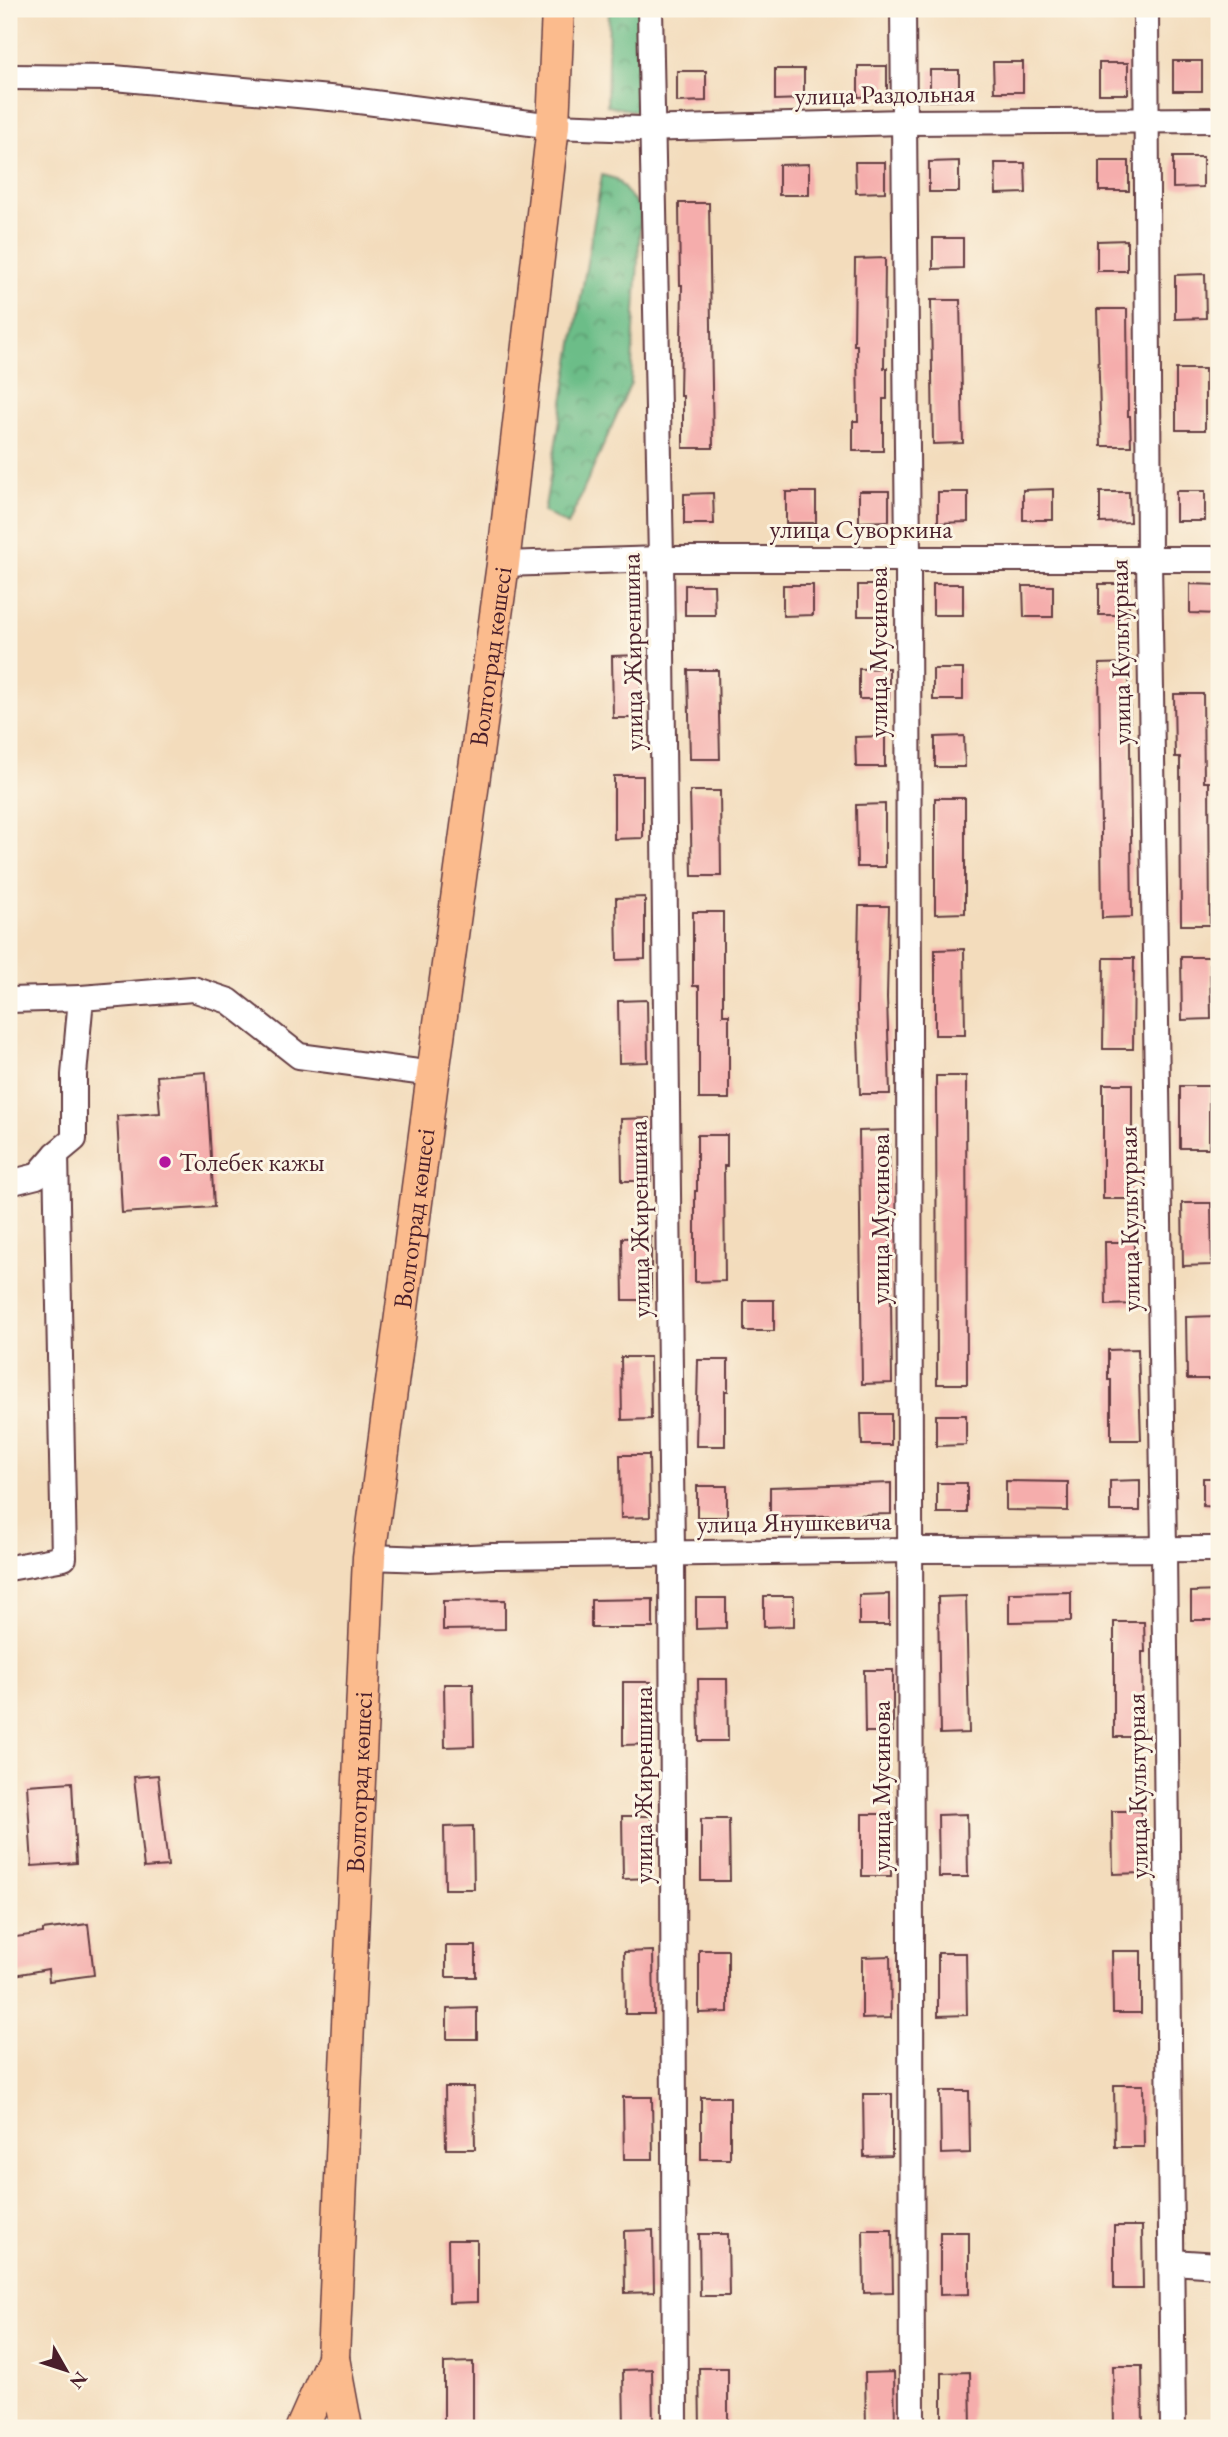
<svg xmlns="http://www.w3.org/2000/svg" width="1228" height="2437" font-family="'EB Garamond',serif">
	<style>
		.forest { fill: url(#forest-crowns); stroke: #5b6e5a; stroke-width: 2 }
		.building { fill: #f5adac }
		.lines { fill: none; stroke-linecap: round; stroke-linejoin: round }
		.minor-casing { stroke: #633b41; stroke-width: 28 }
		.major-casing { stroke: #633b41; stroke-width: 35 }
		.minor { stroke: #fff; stroke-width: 24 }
		.major { stroke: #fbbb8d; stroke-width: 32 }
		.poi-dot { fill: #b5179e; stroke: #fcf5e5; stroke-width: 2.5 }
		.labels { text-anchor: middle; stroke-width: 6; stroke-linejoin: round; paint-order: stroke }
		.street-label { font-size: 26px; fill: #4a1f2b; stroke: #fcf5e5 }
		.poi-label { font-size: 26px; fill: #4a1f2b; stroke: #fcf5e5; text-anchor: start }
	</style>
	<defs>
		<pattern id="forest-crowns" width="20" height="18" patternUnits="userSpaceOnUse" patternTransform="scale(1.75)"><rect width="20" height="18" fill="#6cbd88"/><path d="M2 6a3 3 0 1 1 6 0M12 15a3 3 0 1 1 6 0" fill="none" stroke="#5b996f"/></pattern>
	</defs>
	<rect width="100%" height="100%" fill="#fcf5e5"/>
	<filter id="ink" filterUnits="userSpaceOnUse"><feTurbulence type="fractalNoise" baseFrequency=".0143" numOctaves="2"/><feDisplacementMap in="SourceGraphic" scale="14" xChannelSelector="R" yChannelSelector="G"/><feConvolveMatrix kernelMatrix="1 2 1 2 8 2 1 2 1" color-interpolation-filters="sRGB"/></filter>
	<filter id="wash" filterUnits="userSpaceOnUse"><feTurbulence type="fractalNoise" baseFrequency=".00686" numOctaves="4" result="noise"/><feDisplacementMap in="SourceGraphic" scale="28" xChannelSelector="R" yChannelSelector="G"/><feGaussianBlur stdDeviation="1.57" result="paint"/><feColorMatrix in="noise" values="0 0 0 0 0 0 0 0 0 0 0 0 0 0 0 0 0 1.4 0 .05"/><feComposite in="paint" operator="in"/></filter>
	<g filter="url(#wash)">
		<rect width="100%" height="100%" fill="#f3dcbc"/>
		<g class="forest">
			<polygon points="609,9 645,9 647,113 607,106"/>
			<polygon points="602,175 616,179 641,209 631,383 568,525 544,512"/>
		</g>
		<g id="blocks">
			<g class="building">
				<rect x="1173" y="61" width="29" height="30"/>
				<polygon points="993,62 1023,62 1023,92 994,92"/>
				<rect x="1099" y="63" width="29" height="31"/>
				<polygon points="858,66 887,66 887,96 858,97"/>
				<polygon points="775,69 804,69 804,99 775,100"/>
				<polygon points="930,70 959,70 959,100 930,101"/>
				<polygon points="677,71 706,71 706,101 677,102"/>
				<polygon points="1173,157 1203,157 1203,187 1173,188"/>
				<polygon points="959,161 959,192 929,192 929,162"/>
				<rect x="1099" y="161" width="30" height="30"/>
				<polygon points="855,162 885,162 885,192 856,193"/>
				<polygon points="995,163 1025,163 1026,193 996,194"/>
				<polygon points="809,164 809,195 779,195 779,165"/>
				<polygon points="679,203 709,203 713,448 683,448 683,396 680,396 682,285 680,285"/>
				<polygon points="933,238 963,238 963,268 933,269"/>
				<polygon points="1127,240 1127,271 1097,271 1097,241"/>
				<polygon points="885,258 884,368 887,368 887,399 883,399 883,451 853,451 853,421 858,421 857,345 854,345 855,259"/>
				<polygon points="1205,274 1206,318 1175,319 1175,275"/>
				<polygon points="931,300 960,300 963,443 933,444"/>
				<polygon points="1097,309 1127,309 1128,416 1130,416 1131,446 1101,446"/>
				<rect x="1176" y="369" width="29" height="61"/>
				<polygon points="1053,489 1053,520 1023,520 1023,490"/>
				<polygon points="859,491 889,491 889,521 859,522"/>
				<rect x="1176" y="491" width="29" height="30"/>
				<rect x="786" y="492" width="30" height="31"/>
				<polygon points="938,492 968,492 968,522 938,523"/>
				<polygon points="1100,492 1129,492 1130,522 1100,523"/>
				<polygon points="713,493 714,524 684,524 684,494"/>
				<rect x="933" y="584" width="30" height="31"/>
				<polygon points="1099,584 1128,584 1129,615 1099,615"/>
				<polygon points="1190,584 1219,585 1219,614 1190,613"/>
				<polygon points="685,585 714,585 715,615 685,615"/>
				<polygon points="783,585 813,585 813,615 783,616"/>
				<polygon points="858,585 887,585 888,616 858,616"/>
				<polygon points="1023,586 1053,586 1053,617 1024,617"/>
				<polygon points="641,655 641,718 613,718 612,656"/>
				<polygon points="1129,663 1132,917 1102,918 1099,664"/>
				<polygon points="889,668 889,699 859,699 859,669"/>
				<rect x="933" y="669" width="30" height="31"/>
				<polygon points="688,670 718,670 720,759 690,759"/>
				<polygon points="1174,694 1203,694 1204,782 1209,782 1210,925 1181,925 1180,757 1175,757"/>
				<polygon points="885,736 885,767 856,767 855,737"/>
				<polygon points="964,736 965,767 935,767 935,737"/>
				<polygon points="614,776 643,776 643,838 614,839"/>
				<polygon points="690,791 720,791 721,876 692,876"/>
				<polygon points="935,798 965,798 965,913 935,914"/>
				<polygon points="885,804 885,867 857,867 856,805"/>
				<polygon points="645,897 645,959 617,960 616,898"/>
				<polygon points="859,906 889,906 887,998 890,1094 860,1094 857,1007"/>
				<polygon points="693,912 723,912 723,1015 729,1015 729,1099 699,1099 699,986 693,986"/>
				<polygon points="964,949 965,1035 935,1035 935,950"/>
				<polygon points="1181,957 1210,957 1211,1019 1182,1020"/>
				<polygon points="1104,958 1134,958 1133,1049 1103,1049"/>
				<polygon points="647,1000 648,1062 619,1063 618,1001"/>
				<polygon points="206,1072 214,1207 122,1213 117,1116 160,1113 157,1076"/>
				<polygon points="936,1076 966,1076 967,1384 937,1384"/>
				<rect x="1103" y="1084" width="29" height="115"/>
				<rect x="1180" y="1086" width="29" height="62"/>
				<polygon points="650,1118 651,1181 622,1181 621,1119"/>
				<polygon points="889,1130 892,1383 862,1384 859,1131"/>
				<polygon points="697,1135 727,1135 727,1166 724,1166 725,1281 695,1282 695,1191 697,1191"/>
				<polygon points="1182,1203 1211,1203 1212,1265 1183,1266"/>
				<polygon points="651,1237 651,1300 623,1300 622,1238"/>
				<polygon points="1105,1242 1134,1242 1135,1304 1106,1305"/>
				<rect x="744" y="1300" width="30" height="31"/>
				<polygon points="1215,1316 1215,1379 1187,1379 1186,1317"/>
				<polygon points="1138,1349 1141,1440 1111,1440 1111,1380 1108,1380 1108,1350"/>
				<polygon points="621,1357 650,1357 651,1419 622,1420"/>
				<polygon points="698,1360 728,1360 728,1391 725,1391 725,1446 696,1446"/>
				<polygon points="861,1414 891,1414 891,1445 862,1445"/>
				<polygon points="936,1415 966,1415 966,1445 936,1446"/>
				<polygon points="620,1455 649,1455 650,1517 621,1518"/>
				<polygon points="1203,1478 1219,1478 1219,1507 1203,1506"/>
				<polygon points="1140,1480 1140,1511 1110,1511 1110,1481"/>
				<polygon points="1006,1481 1068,1482 1068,1511 1006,1510"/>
				<polygon points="891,1483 891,1514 770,1517 770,1487"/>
				<rect x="937" y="1483" width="30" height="30"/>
				<rect x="697" y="1486" width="30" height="31"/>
				<polygon points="1219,1591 1219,1620 1191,1620 1191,1592"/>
				<polygon points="1071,1592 1071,1621 1009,1622 1009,1593"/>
				<polygon points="889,1594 889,1625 859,1625 859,1595"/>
				<polygon points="764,1596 794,1596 794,1626 764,1627"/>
				<polygon points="966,1596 969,1733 940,1734 938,1597"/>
				<polygon points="696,1598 726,1598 726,1628 696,1629"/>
				<polygon points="653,1599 653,1628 591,1628 591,1600"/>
				<polygon points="505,1600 505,1629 443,1630 443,1601"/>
				<polygon points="1114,1622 1144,1622 1145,1652 1142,1652 1143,1737 1114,1737"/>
				<polygon points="864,1670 893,1670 893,1732 865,1732"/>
				<polygon points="698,1679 727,1679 728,1741 699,1741"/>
				<polygon points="623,1682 651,1682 652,1744 623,1745"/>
				<polygon points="444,1684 473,1684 474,1746 445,1747"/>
				<polygon points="158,1775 168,1866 144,1868 134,1777"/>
				<polygon points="72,1782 76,1863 32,1866 27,1785"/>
				<polygon points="1112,1811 1141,1811 1142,1873 1113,1874"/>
				<rect x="862" y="1814" width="29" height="62"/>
				<polygon points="967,1814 968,1877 939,1877 938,1815"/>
				<polygon points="622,1816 651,1816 651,1878 623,1879"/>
				<polygon points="701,1819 729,1819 730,1881 701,1881"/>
				<polygon points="473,1826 474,1889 445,1889 444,1827"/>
				<polygon points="88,1924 94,1975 49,1981 48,1969 9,1976 9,1938 43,1933 43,1930"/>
				<rect x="446" y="1946" width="30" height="31"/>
				<polygon points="699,1950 728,1950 728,2012 699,2013"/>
				<polygon points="653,1951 654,2014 625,2014 624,1952"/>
				<polygon points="1112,1951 1141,1951 1141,2013 1113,2013"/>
				<polygon points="938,1953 966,1953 967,2015 938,2016"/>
				<polygon points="890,1956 891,2018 862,2019 862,1957"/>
				<polygon points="477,2008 477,2039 447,2039 447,2009"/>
				<polygon points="1114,2085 1143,2085 1144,2147 1115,2147"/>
				<polygon points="445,2087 474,2087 475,2149 446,2149"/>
				<polygon points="940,2091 969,2091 970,2153 941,2154"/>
				<polygon points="863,2094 892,2094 892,2156 864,2157"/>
				<polygon points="623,2097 652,2097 653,2159 624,2159"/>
				<rect x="701" y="2097" width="29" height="62"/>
				<polygon points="1114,2226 1142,2226 1143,2289 1114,2289"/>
				<polygon points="653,2230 654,2292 625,2293 624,2231"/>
				<polygon points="863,2230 892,2230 893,2292 864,2293"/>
				<polygon points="940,2232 969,2232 969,2294 940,2295"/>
				<polygon points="699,2234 728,2234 729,2296 700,2296"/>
				<polygon points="448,2240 477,2240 477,2302 449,2303"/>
				<polygon points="473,2362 473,2425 444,2425 444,2363"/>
				<polygon points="1113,2366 1142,2366 1143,2428 1114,2428"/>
				<polygon points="699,2368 728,2368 728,2428 700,2428"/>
				<polygon points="652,2369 653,2428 624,2428 623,2370"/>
				<polygon points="894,2372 895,2428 866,2428 865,2373"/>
				<polygon points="970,2372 971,2428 942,2428 942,2373"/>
			</g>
		</g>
	</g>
	<g filter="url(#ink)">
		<use href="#blocks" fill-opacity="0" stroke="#633b41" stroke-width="2"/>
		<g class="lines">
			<g class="minor-casing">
				<g id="minor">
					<polyline points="650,9 661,559 672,1554 675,2428"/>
					<polyline points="903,9 908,558 912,2428"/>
					<polyline points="1146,9 1149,559 1164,1550 1173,2428"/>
					<polyline points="9,77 114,78 351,100 553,126 640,129 903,122 1219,120"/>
					<polyline points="503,564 661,559 1219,559"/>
					<polyline points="9,1000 81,998"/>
					<polyline points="9,1183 37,1176 56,1154 74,1139 74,1075 81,998 193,989 229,1001 299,1056 433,1074"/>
					<polyline points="369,1557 427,1559 492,1556 911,1550 1219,1549"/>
					<polyline points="9,1568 64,1558 56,1154"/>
					<polyline points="1172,2262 1219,2265"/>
				</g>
			</g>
			<g class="major-casing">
				<g id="major">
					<polyline points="333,2358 346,2428"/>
					<path id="s1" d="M302 2428 333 2358 369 1557 433 1074 503 564 553 126 558 9"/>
				</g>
			</g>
			<use href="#minor" class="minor"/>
			<use href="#major" class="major"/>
		</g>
	</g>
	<circle class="poi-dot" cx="165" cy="1162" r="7"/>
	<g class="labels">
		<g class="street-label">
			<text transform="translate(885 94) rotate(-1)" y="9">улица Раздольная</text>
			<text x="861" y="538">улица Суворкина</text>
			<text transform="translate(632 652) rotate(-91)" y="9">улица Жиреншина</text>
			<text transform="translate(878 652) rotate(-90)" y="9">улица Мусинова</text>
			<text transform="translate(1120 652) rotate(-91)" y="9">улица Культурная</text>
			<text dy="9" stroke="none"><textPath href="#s1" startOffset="1787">Волгоград көшесі</textPath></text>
			<text dy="9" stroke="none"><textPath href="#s1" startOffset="1220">Волгоград көшесі</textPath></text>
			<text transform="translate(639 1219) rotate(-91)" y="9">улица Жиреншина</text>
			<text transform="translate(880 1219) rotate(-90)" y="9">улица Мусинова</text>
			<text transform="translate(1129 1219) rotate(-91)" y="9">улица Культурная</text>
			<text transform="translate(794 1522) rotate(-1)" y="9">улица Янушкевича</text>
			<text dy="9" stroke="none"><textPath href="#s1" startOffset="653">Волгоград көшесі</textPath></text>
			<text transform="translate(643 1785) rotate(-90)" y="9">улица Жиреншина</text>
			<text transform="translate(881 1786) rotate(-90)" y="9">улица Мусинова</text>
			<text transform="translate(1137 1786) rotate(-91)" y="9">улица Культурная</text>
		</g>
		<g class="poi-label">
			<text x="179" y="1171">Толебек кажы</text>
		</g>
	</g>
	<rect width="1228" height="2437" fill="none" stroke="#fcf5e5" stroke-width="35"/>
	<g transform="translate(66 2370) rotate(129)" stroke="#fcf5e5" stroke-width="5" paint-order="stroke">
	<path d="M0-5L12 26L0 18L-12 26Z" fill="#4a1f2b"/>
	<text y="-10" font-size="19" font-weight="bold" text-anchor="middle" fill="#4a1f2b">N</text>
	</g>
</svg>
